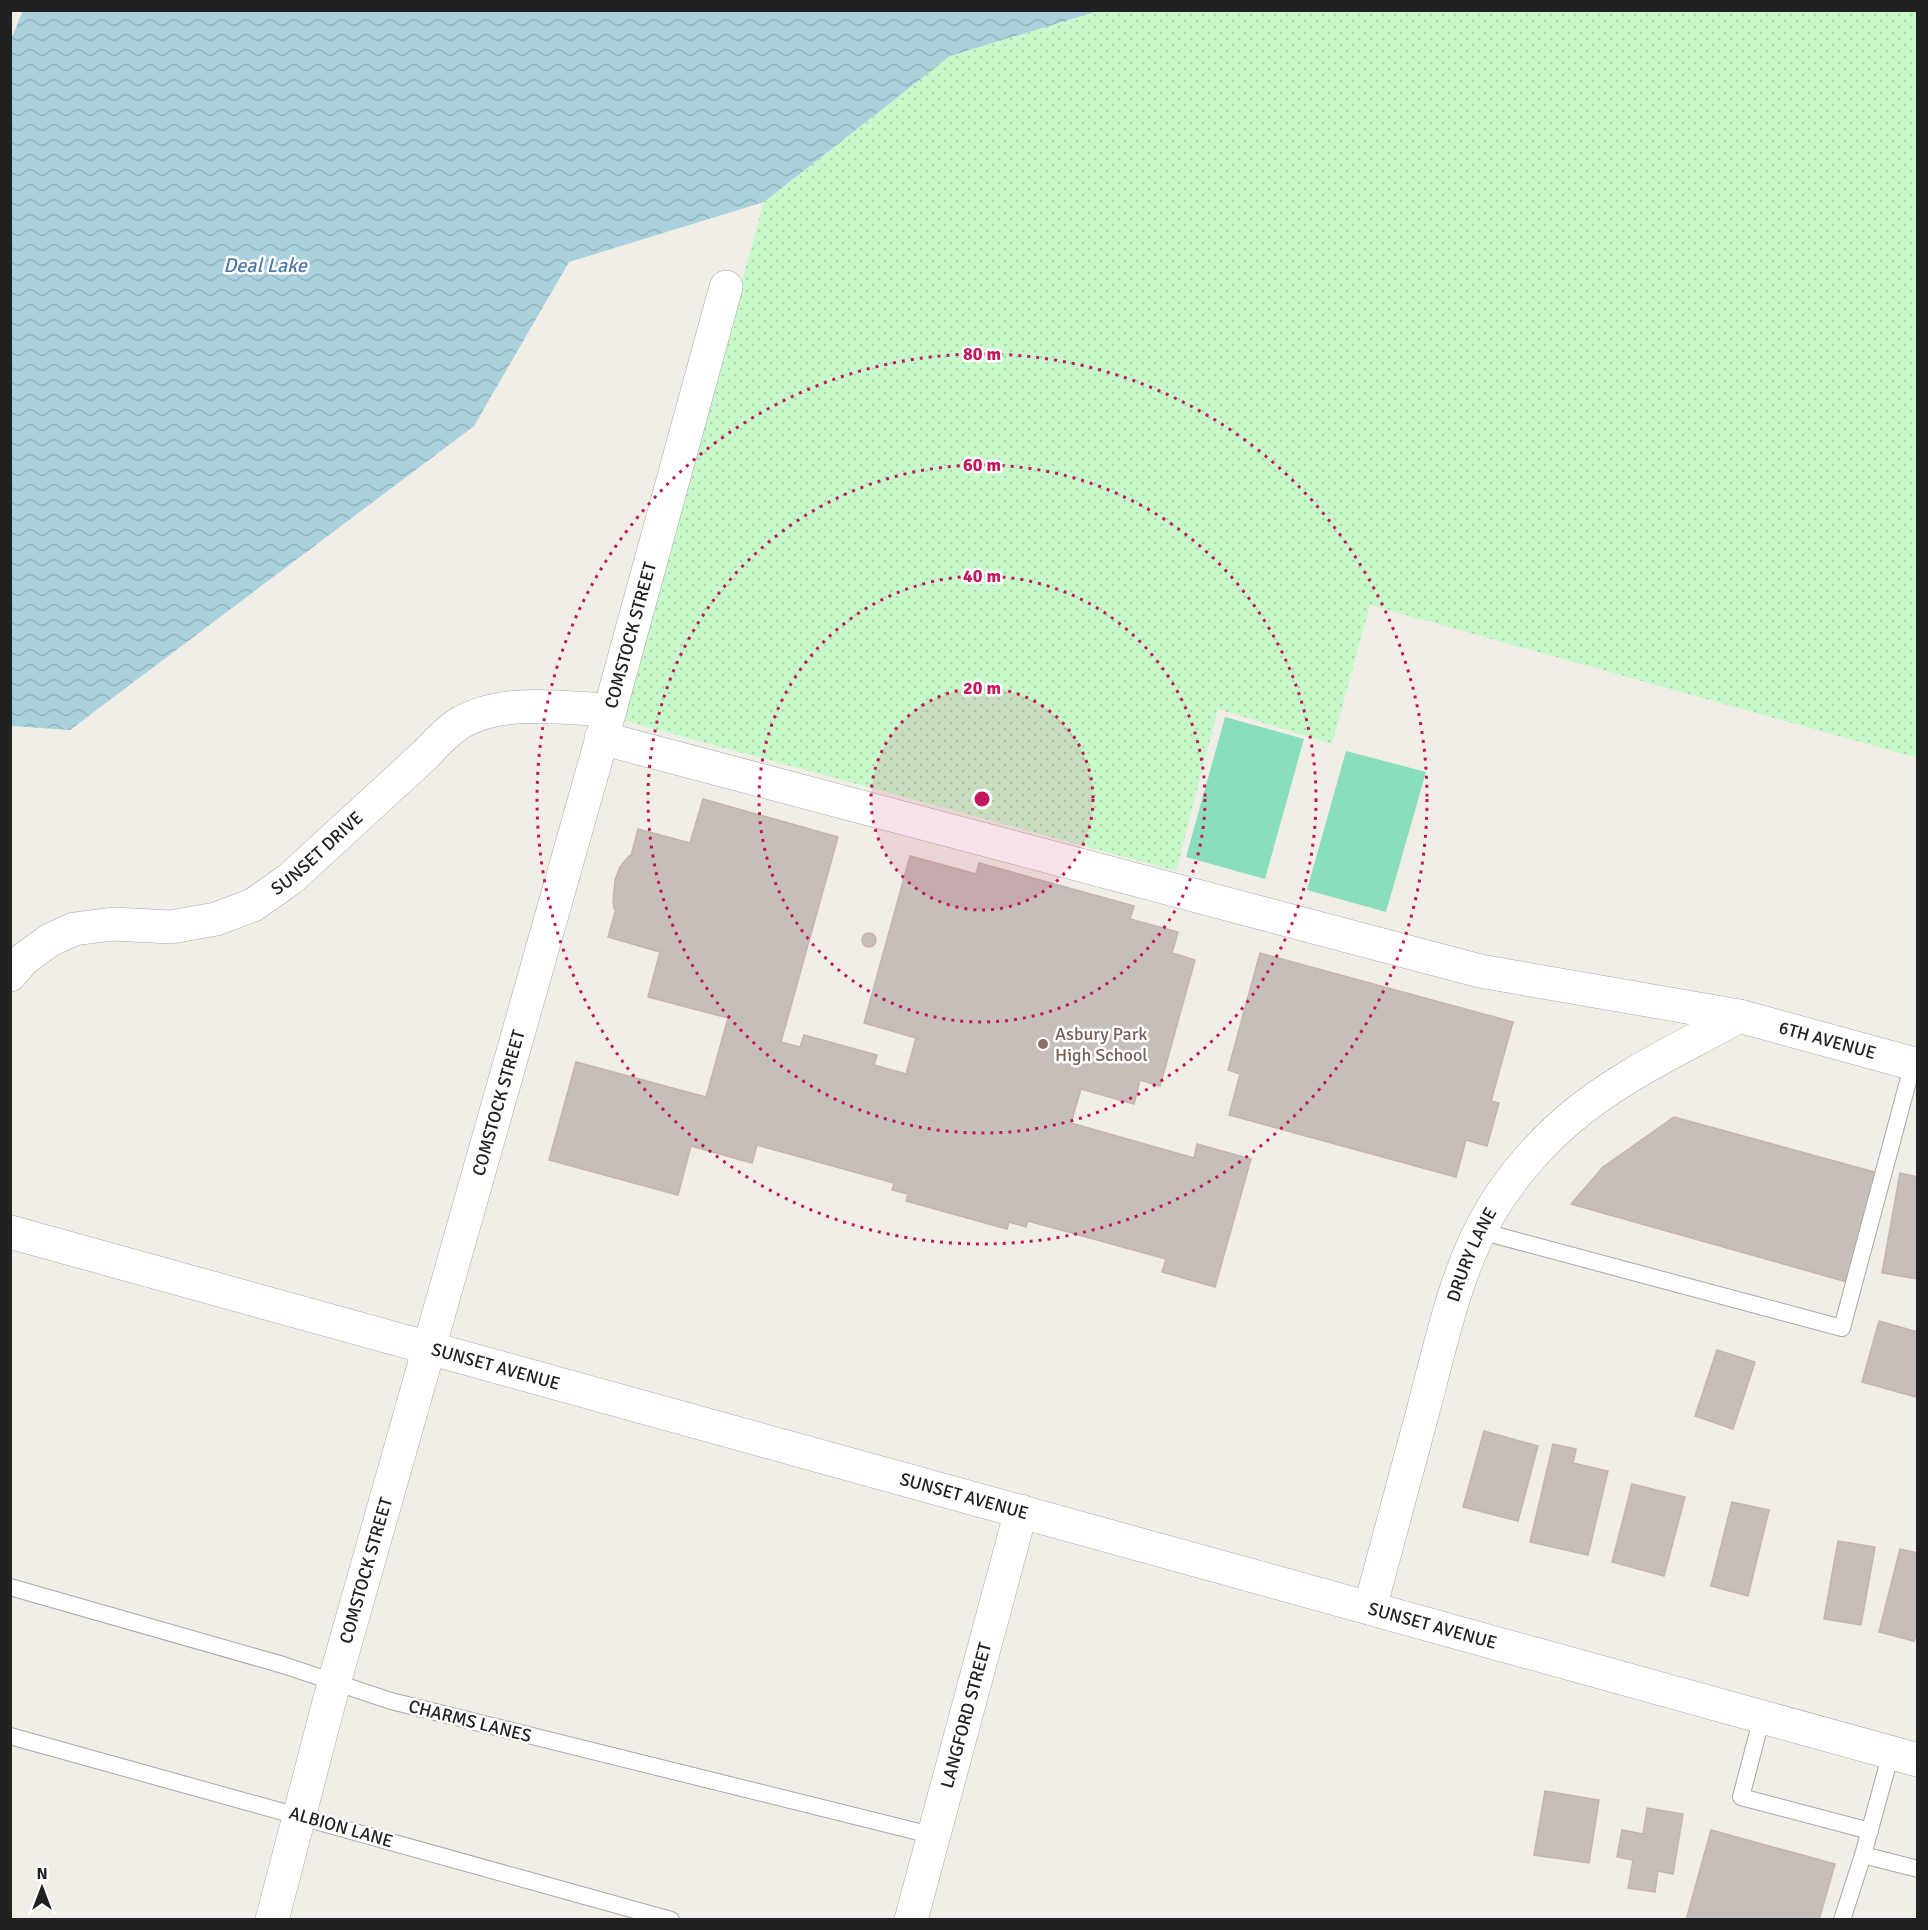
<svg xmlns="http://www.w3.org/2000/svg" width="1928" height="1930" font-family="Signika,sans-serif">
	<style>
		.park { fill: url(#park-dots) }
		.pitch { fill: #89debc }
		.water { fill: url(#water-waves) }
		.building { fill: #c6beb8; stroke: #c3b5ab; stroke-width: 1.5 }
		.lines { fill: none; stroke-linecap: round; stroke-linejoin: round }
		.service-casing { stroke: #a8a8a8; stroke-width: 18 }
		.minor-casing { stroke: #a8a8a8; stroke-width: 34 }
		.tertiary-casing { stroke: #a8a8a8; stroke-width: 34 }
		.service { stroke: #fff; stroke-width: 16 }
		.minor { stroke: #fff; stroke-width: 33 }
		.tertiary { stroke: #fff; stroke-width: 33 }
		.ring { fill: none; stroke: #c2185b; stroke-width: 3; stroke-dasharray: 3 6 }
		.education-dot { fill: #8d6e63; stroke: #fff; stroke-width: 2 }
		.labels { text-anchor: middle; stroke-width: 5; stroke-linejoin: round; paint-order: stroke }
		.street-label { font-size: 18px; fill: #212121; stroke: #fff }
		.education-label { font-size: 18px; fill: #785e54; stroke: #fff; text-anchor: start }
		.water-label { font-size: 20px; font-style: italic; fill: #4c7aa8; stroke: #fff }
		.centre { fill: #c2185b; stroke: #fff; stroke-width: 3 }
		.ring-label { font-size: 18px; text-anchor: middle; font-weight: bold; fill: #c2185b; stroke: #fff; stroke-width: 5; stroke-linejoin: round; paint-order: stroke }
	</style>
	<defs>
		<pattern id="park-dots" width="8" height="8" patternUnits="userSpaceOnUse" patternTransform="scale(1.5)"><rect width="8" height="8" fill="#c8f9cb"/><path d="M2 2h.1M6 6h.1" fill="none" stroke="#acd5ae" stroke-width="1.8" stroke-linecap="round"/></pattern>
		<pattern id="water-waves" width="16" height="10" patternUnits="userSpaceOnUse" patternTransform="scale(1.5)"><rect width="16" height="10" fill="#aad2dd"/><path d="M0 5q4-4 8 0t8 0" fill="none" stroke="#92b4bd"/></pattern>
	</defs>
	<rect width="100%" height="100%" fill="#f1eee8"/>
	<polygon class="park" points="1098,10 1917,11 1917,758 1370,605 1332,744 1218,709 1176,871 618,719 764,202 950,56"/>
	<g class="pitch">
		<polygon points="1225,717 1304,739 1265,879 1186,857"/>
		<polygon points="1346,751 1426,772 1386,912 1307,890"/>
	</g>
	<polygon class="water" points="23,10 1098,10 1098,11 950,56 764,202 569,262 474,426 70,730 11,726 10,35 13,35"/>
	<g class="building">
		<polygon points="703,799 838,837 781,1042 800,1047 804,1035 877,1055 874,1065 906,1074 916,1038 864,1023 910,856 976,874 979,863 1134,906 1130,919 1178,932 1172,953 1195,960 1160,1086 1140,1080 1134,1104 1081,1089 1071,1123 1194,1158 1197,1144 1251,1159 1215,1287 1162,1272 1166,1259 1028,1221 1026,1227 1009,1222 1007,1229 906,1201 908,1194 892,1190 894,1183 757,1145 752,1163 691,1146 678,1195 549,1160 576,1062 706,1097 728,1018 648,997 660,952 608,937 616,909 614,909 613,902 615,880 620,867 629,856 631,856 638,829 690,843"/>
		<circle cx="869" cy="940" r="7"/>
		<polygon points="1260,953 1513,1022 1491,1101 1499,1103 1487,1146 1466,1140 1456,1177 1229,1115 1240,1074 1228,1070"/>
		<polygon points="1674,1117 1878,1173 1847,1282 1571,1204 1603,1167"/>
		<polygon points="1900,1173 1918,1177 1918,1279 1882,1273"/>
		<polygon points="1879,1321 1918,1332 1918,1390 1916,1397 1862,1382"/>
		<polygon points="1717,1350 1755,1362 1733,1429 1695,1416"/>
		<polygon points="1484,1431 1538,1446 1518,1521 1463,1507"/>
		<polygon points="1553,1444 1576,1449 1573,1463 1608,1471 1588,1555 1530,1542"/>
		<polygon points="1632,1484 1685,1497 1664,1576 1612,1562"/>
		<polygon points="1732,1502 1769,1510 1748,1596 1711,1586"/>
		<polygon points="1838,1541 1875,1547 1861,1625 1824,1619"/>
		<polygon points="1900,1549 1918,1553 1918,1628 1914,1641 1879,1632"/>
		<polygon points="1545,1791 1599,1800 1589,1863 1534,1855"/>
		<polygon points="1647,1808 1683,1814 1673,1874 1658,1871 1655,1892 1628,1888 1633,1860 1617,1857 1622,1830 1643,1834"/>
		<polygon points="1711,1830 1835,1864 1819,1920 1686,1920"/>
	</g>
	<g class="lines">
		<g class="service-casing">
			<g id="service">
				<polyline points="1480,1231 1842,1328 1913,1063"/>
				<polyline points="10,1587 283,1665 391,1701 935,1836"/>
				<polyline points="1762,1717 1741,1797 1870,1831"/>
				<polyline points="10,1736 671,1920"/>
				<polyline points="1891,1753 1863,1855 1918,1869"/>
				<polyline points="1842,1920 1863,1855"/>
			</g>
		</g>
		<g class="minor-casing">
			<g id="minor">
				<path id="s1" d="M601 738 1480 971 1739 1016 1918 1065"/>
				<path id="s2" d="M10 975 24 959 50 940 74 929 113 924 171 927 216 919 253 905 290 879 426 754C436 743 447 731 460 723 502 698 563 708 610 710"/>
				<path id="s3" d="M1370 1608C1388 1542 1405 1476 1423 1411 1441 1344 1456 1268 1492 1209 1511 1177 1540 1144 1568 1120 1619 1076 1682 1048 1739 1016"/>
				<path id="s4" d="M272 1920 334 1683 610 710 726 287"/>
				<path id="s5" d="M911 1920 1021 1511"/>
			</g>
		</g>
		<g class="tertiary-casing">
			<g id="tertiary">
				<path id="s6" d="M10 1232 1918 1760"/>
			</g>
		</g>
		<use href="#service" class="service"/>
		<use href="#minor" class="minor"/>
		<use href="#tertiary" class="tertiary"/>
	</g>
	<circle cx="982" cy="799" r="111" fill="#c2185b" fill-opacity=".12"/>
	<g class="ring">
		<circle cx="982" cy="799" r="111"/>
		<circle cx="982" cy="799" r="223"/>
		<circle cx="982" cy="799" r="334"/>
		<circle cx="982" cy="799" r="445"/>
	</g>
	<circle class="education-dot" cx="1043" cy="1044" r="6"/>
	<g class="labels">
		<g class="street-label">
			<text dy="6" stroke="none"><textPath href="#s4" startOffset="1334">COMSTOCK STREET</textPath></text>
			<text dy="6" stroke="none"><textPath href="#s2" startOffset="345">SUNSET DRIVE</textPath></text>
			<text dy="6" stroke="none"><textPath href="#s1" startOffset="1264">6TH AVENUE</textPath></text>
			<text dy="6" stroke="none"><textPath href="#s4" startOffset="848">COMSTOCK STREET</textPath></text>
			<text dy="6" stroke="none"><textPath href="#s3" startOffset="368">DRURY LANE</textPath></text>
			<text dy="6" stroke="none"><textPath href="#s6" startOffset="504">SUNSET AVENUE</textPath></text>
			<text dy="6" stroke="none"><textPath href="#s6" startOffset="990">SUNSET AVENUE</textPath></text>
			<text dy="6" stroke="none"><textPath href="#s4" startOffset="362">COMSTOCK STREET</textPath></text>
			<text dy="6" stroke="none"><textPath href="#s6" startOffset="1476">SUNSET AVENUE</textPath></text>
			<text dy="6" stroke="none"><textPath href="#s5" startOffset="212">LANGFORD STREET</textPath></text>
			<text transform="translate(470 1721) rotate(14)" y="6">CHARMS LANES</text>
			<text transform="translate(341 1827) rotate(16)" y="6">ALBION LANE</text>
		</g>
		<g class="education-label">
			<text x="1055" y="1040">Asbury Park<tspan x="1055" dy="21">High School</tspan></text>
		</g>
		<g class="water-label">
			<text x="265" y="272">Deal Lake</text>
		</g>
	</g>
	<circle cx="982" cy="799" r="9" class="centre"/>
	<g class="ring-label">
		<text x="982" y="360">80 m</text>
		<text x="982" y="471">60 m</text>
		<text x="982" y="582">40 m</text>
		<text x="982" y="694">20 m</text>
	</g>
	<rect width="1928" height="1930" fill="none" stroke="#212121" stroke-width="24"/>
	<g transform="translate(42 1888)" stroke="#ffffff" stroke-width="4.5" paint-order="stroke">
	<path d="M0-4.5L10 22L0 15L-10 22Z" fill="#212121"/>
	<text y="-9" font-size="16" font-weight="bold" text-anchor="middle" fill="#212121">N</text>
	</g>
</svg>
